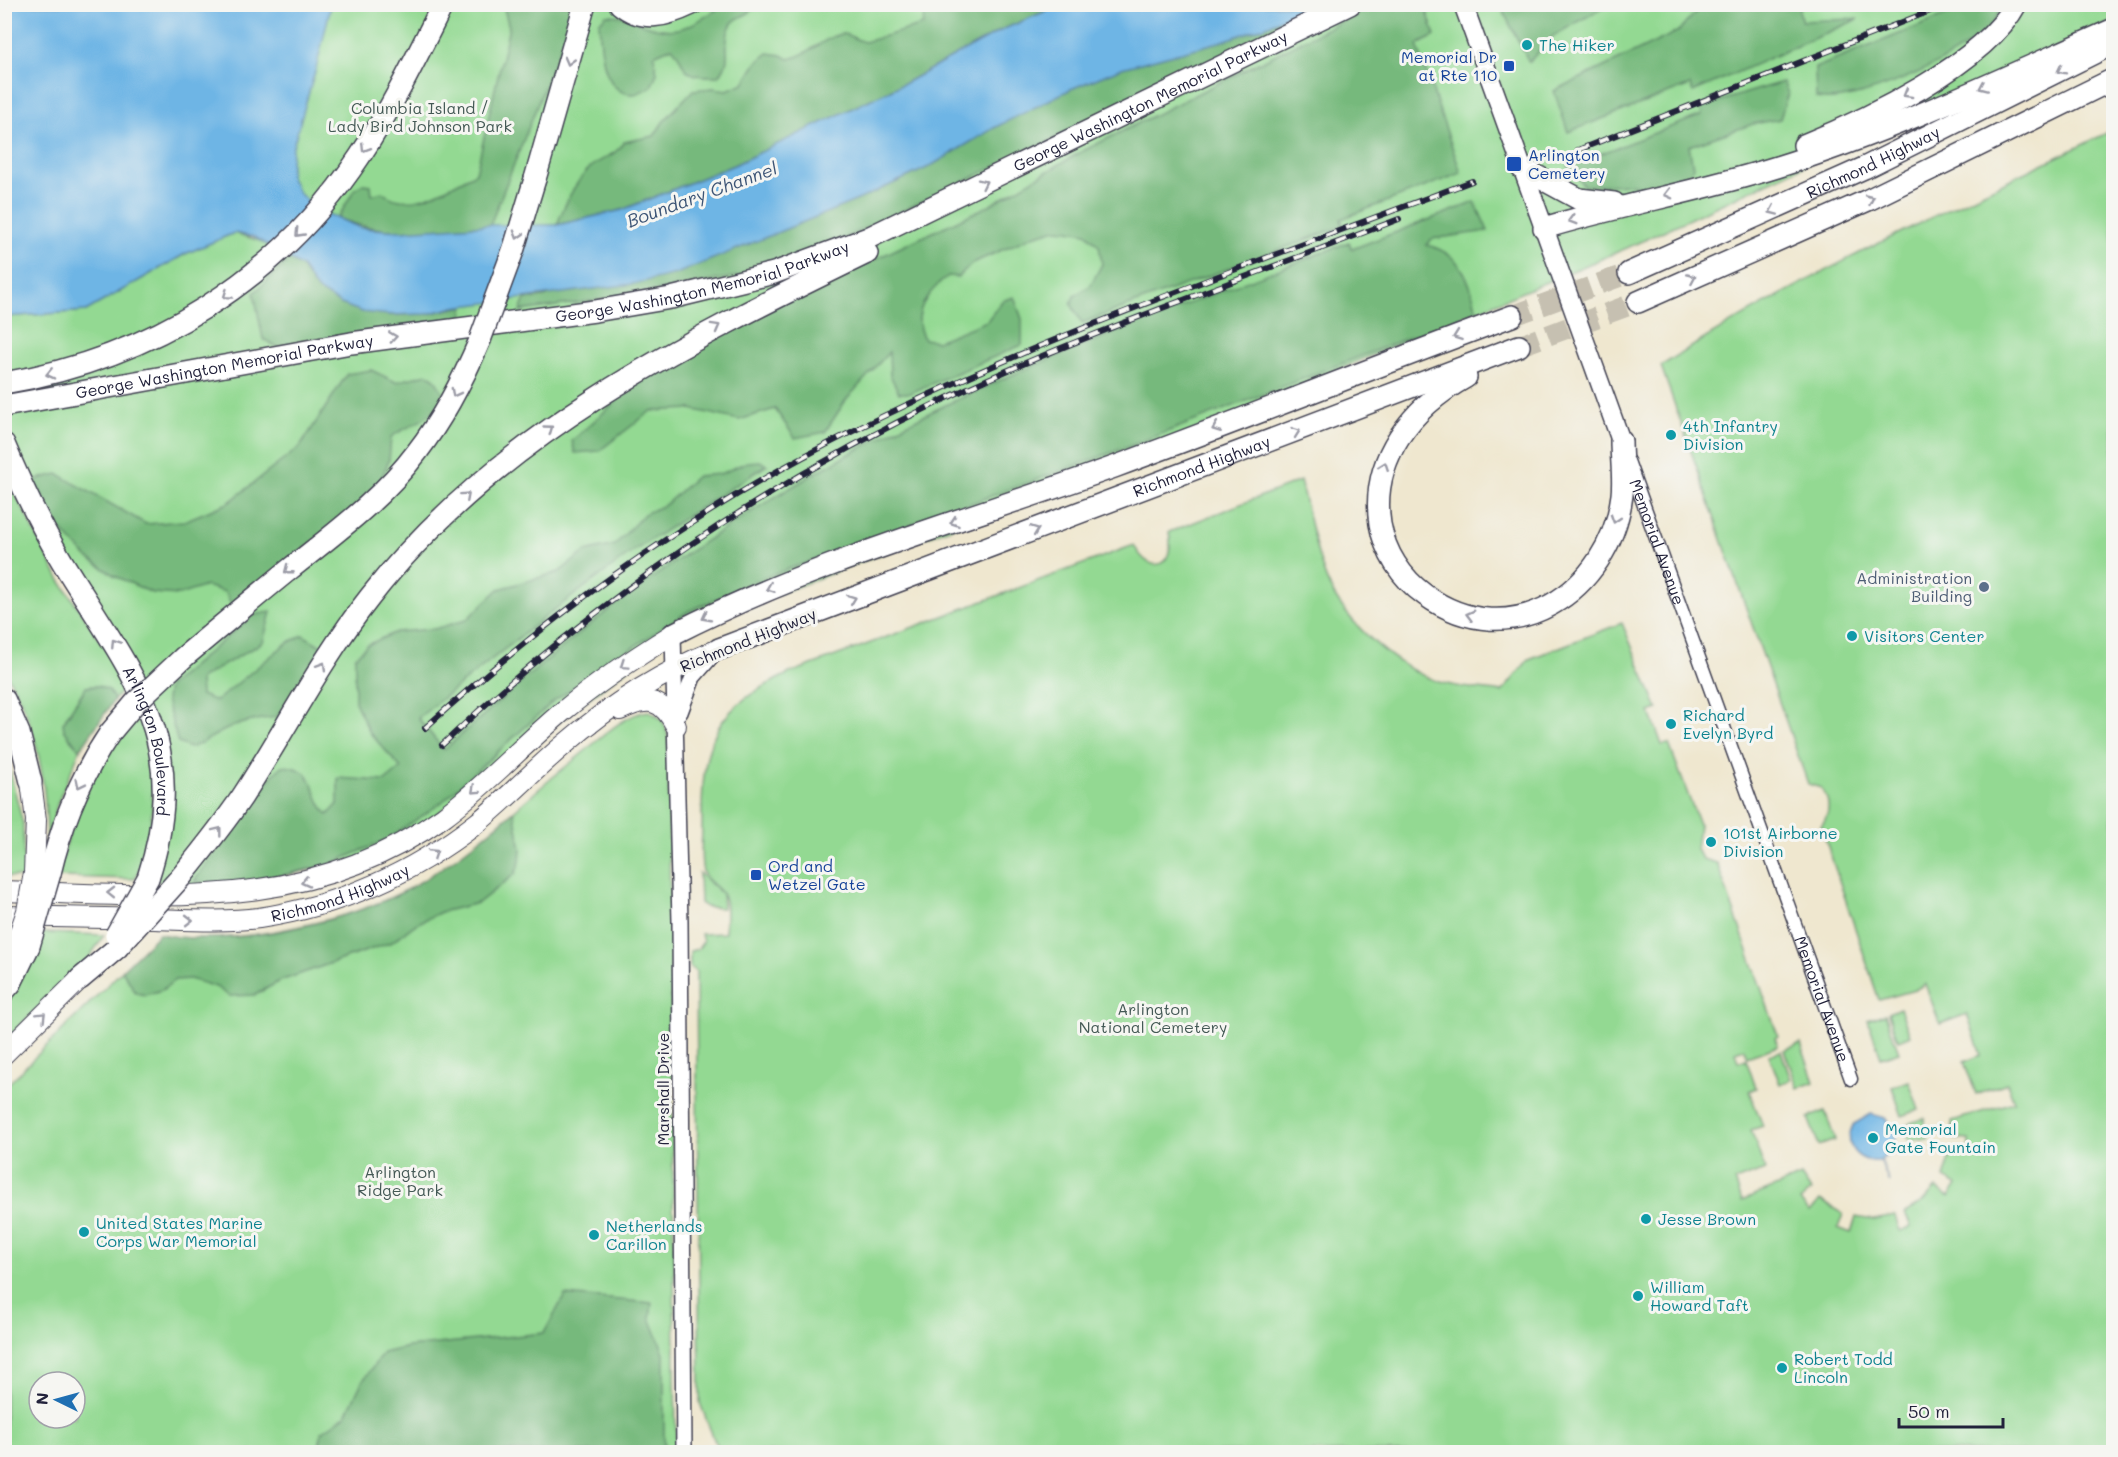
<svg xmlns="http://www.w3.org/2000/svg" width="2118" height="1457" font-family="Mali,sans-serif">
	<style>
		.green { fill: #93d992; stroke: #5a7e66; stroke-width: 1.5; fill-rule: evenodd }
		.forest { fill: #76b97c; stroke: #4c6e5c; stroke-width: 1.5 }
		.water { fill: #6eb5e5; stroke: #486c90; stroke-width: 1.5 }
		.lines { fill: none; stroke-linecap: round; stroke-linejoin: round }
		.motorway-tunnel { stroke: #c6c0b1; stroke-width: 21; stroke-dasharray: 21 10; stroke-linecap: butt }
		.minor-casing { stroke: #414051; stroke-width: 15 }
		.tertiary-casing { stroke: #414051; stroke-width: 18 }
		.primary-casing { stroke: #414051; stroke-width: 21 }
		.trunk-casing { stroke: #414051; stroke-width: 22 }
		.motorway-casing { stroke: #414051; stroke-width: 24 }
		.minor { stroke: #fff; stroke-width: 12 }
		.tertiary { stroke: #fff; stroke-width: 15 }
		.primary { stroke: #fff; stroke-width: 18 }
		.trunk { stroke: #fff; stroke-width: 20 }
		.motorway { stroke: #fff; stroke-width: 21 }
		.rail-casing { stroke: #22223b; stroke-width: 6 }
		.rail { stroke: #f6f6f2; stroke-width: 4; stroke-dasharray: 11; stroke-linecap: butt }
		.trunk-bridge-casing { stroke: #414051; stroke-width: 22; stroke-linecap: butt }
		.motorway-bridge-casing { stroke: #414051; stroke-width: 24; stroke-linecap: butt }
		.trunk-bridge { stroke: #fff; stroke-width: 20 }
		.motorway-bridge { stroke: #fff; stroke-width: 21 }
		.oneway { stroke: #9c9ca7 }
		.culture-dot { fill: #0f9aa8; stroke: #f6f6f2; stroke-width: 2 }
		.transit-dot { fill: #1a4fb4; stroke: #f6f6f2; stroke-width: 2 }
		.service-dot { fill: #5c6f8a; stroke: #f6f6f2; stroke-width: 2 }
		.labels { text-anchor: middle; stroke-width: 6; stroke-linejoin: round; paint-order: stroke }
		.culture-label { font-size: 16px; fill: #0d838f; stroke: #f6f6f2; text-anchor: start }
		.transit-label { font-size: 16px; fill: #164399; stroke: #f6f6f2; text-anchor: start }
		.street-label { font-size: 16px; fill: #22223b; stroke: #f6f6f2 }
		.park-label { font-size: 16px; fill: #445955; stroke: #f6f6f2 }
		.service-label { font-size: 16px; fill: #4e5e75; stroke: #f6f6f2; text-anchor: end }
		.water-label { font-size: 18px; font-style: italic; fill: #3d5576; stroke: #f6f6f2 }
	</style>
	<rect width="100%" height="100%" fill="#f6f6f2"/>
	<filter id="ink" filterUnits="userSpaceOnUse"><feTurbulence type="fractalNoise" baseFrequency=".0167" numOctaves="2"/><feDisplacementMap in="SourceGraphic" scale="12" xChannelSelector="R" yChannelSelector="G"/><feConvolveMatrix kernelMatrix="1 2 1 2 8 2 1 2 1" color-interpolation-filters="sRGB"/></filter>
	<filter id="wash" filterUnits="userSpaceOnUse"><feTurbulence type="fractalNoise" baseFrequency=".008" numOctaves="4" result="noise"/><feDisplacementMap in="SourceGraphic" scale="24" xChannelSelector="R" yChannelSelector="G"/><feGaussianBlur stdDeviation="1.35" result="paint"/><feColorMatrix in="noise" values="0 0 0 0 0 0 0 0 0 0 0 0 0 0 0 0 0 1.4 0 .05"/><feComposite in="paint" operator="in"/></filter>
	<g filter="url(#wash)">
		<rect width="100%" height="100%" fill="#efe7cf"/>
		<g class="green">
			<polygon points="331,5 1060,5 1004,29 854,107 557,225 456,228 361,228 318,210 299,193 290,176 292,150"/>
			<polygon points="1301,5 2113,5 2113,22 1627,248 1086,476 673,634 387,852 202,895 148,878 162,762 76,584 5,424 5,317 86,311 185,254 234,233 428,292"/>
			<path d="M2113 130V1452H719L700 1403 696 972 690 967V951L698 949 703 942 701 934 725 933C725 921 729 902 721 892 716 885 705 880 703 872 699 855 703 833 702 816 702 736 717 707 790 673L1134 545C1150 577 1176 567 1169 532L1300 481C1308 511 1313 541 1323 570 1338 617 1393 666 1439 682 1458 688 1482 689 1502 692L1529 659 1622 623 1658 709 1650 712 1662 745 1669 744 1699 824 1696 850 1703 859 1717 863 1778 1036 1775 1038 1778 1046 1747 1057 1744 1049 1735 1052 1738 1062 1746 1059 1756 1088 1749 1091 1763 1126 1751 1130 1765 1170 1735 1181 1742 1201 1801 1176 1811 1191 1800 1201 1810 1212 1820 1200 1843 1214 1838 1228 1851 1233 1856 1217 1874 1220 1895 1216 1900 1231 1911 1227 1905 1213 1923 1202 1936 1188 1949 1197 1957 1185 1944 1178 1952 1152 1968 1155 1969 1140 1954 1139 1952 1121 2014 1102 2007 1083 1976 1094 1964 1062 1981 1055 1967 1014 1940 1024 1925 984 1915 990 1879 1000 1821 826C1830 814 1831 801 1821 788L1808 784 1661 366C1804 273 1961 204 2113 130Z"/>
			<path d="M4 472 59 579 129 683 114 700C108 688 100 684 86 687L66 717 70 739 80 750 58 802 47 841C46 782 38 723 5 672Z"/>
			<path d="M649 711C663 718 667 725 668 740L676 1452H5V1087L159 934C197 942 238 938 276 931 323 922 372 910 414 886 473 853 521 801 574 760 595 744 622 714 649 711ZM39 1382H75V1418H39Z"/>
			<path d="M142 712C154 768 160 826 135 879L58 877C70 816 99 756 142 712Z"/>
			<polygon points="4,747 23,824 24,878 5,876"/>
			<polygon points="699,873 722,894 723,908 706,907 700,903"/>
			<polygon points="44,933 104,935 87,961 5,1040 5,1007"/>
			<polygon points="1900,1008 1910,1036 1898,1040 1888,1013"/>
			<polygon points="1885,1014 1899,1052 1881,1058 1868,1020"/>
			<polygon points="1801,1044 1814,1082 1798,1088 1784,1050"/>
			<polygon points="1781,1051 1791,1080 1780,1084 1769,1055"/>
			<polygon points="1909,1081 1919,1110 1902,1116 1892,1087"/>
			<polygon points="1825,1111 1835,1140 1819,1146 1808,1118"/>
			<polygon points="1924,1118 1928,1140 1908,1139 1905,1125"/>
		</g>
		<g class="forest">
			<path d="M503 5H577L490 225C440 230 385 238 338 218L354 190 363 184 371 185 372 195 382 192C410 215 449 186 476 173L509 27Z"/>
			<path d="M724 5H754L755 7C749 17 735 15 730 27 721 46 735 56 719 76 706 76 689 78 683 65 679 57 678 53 672 47L654 55 657 73 651 87C646 89 638 94 633 94 601 94 601 45 599 23L606 15C623 14 631 19 646 25 681 38 696 22 724 5Z"/>
			<path d="M917 5H1060L1004 29 907 82 734 165 622 210 557 225C564 206 576 180 591 167 603 157 616 156 624 142L654 136 663 122 693 90 713 88 727 90 744 83 757 62 768 53 782 55 789 59C808 56 827 35 842 34 851 34 856 41 865 42L923 25 924 11Z"/>
			<polygon points="1261,5 1336,5 830,245 745,275 634,295 520,311 525,299 544,297 1144,48"/>
			<path d="M1374 5H1425L1435 36 1417 45 1461 173 1341 219 1343 226 1082 323 1071 304 1074 296 1090 286 1102 264 1099 246 1086 233 1068 230 1056 229 1033 236 973 263 958 277 948 276C928 292 910 313 924 339L937 341 987 321 1002 301 1014 297 1022 319V345L910 393H899L890 375 889 352 846 400 825 432 795 438 775 409 739 420 691 409 651 411 599 451 575 453 572 441 646 374 782 303 986 207 1079 153Z"/>
			<polygon points="1500,5 1608,5 1553,36 1529,62"/>
			<polygon points="1702,5 1801,5 1799,11 1802,21 1858,19 1693,92 1690,85 1568,132 1554,91 1679,31"/>
			<path d="M1971 5H2004C1998 13 1993 24 1986 31 1957 59 1855 107 1816 98L1815 68Z"/>
			<polygon points="1783,82 1788,93 1780,119 1753,124 1689,146 1693,167 1689,180 1651,191 1632,184 1584,186 1568,166 1702,115 1700,107"/>
			<path d="M1475 202 1488 231 1432 239 1426 245C1462 253 1469 279 1477 311L1133 445 758 580 689 611 621 655 554 701 441 803 386 840 328 865 261 880 217 884 194 881 272 776 282 766C321 768 308 794 328 815L338 804V778L385 781 401 768 370 733 355 702V657L367 645 396 632 434 629 466 620 499 589 559 572 585 552 615 545 644 514 666 504 697 476 720 474 747 462 760 461 767 465 635 550 550 613 418 718 444 750C491 708 538 666 587 627 654 573 726 526 800 482 972 379 1163 315 1349 242L1352 249Z"/>
			<polygon points="290,259 302,267 317,290 389,315 426,314 464,306 462,318 277,347 263,339 254,293"/>
			<path d="M371 370 396 382 427 374 435 379 444 395C437 419 411 423 391 437L389 460 376 492 232 606 225 592 206 586 179 595 152 593 115 576 87 557 59 528 33 480 58 474 146 524 184 521 228 503 300 447 347 374Z"/>
			<path d="M271 612 263 642 200 679 201 695 216 701 287 643 303 635 323 647 277 717C258 719 241 722 225 730 212 736 203 744 190 748L178 743 166 700 168 687 253 615Z"/>
			<polygon points="98,686 109,690 114,700 80,750 64,730 63,723 86,687"/>
			<path d="M514 811 521 849 520 862 515 874 478 903 441 912 416 924 392 942 280 981 255 995 229 996 216 987 190 979 175 980 162 990 145 995 136 993 122 970 159 934C228 949 355 922 415 885 450 864 483 838 514 811Z"/>
			<polygon points="565,1295 652,1303 650,1318 664,1353 664,1452 318,1452 322,1432 346,1415 362,1382 383,1353 408,1347 544,1333"/>
		</g>
		<g class="water">
			<polygon points="5,5 331,5 317,65 292,150 290,176 299,193 318,210 361,228 401,231 490,225 557,225 622,210 734,165 907,82 1004,29 1060,5 1309,5 1267,26 1223,41 1122,68 1071,89 994,128 929,167 860,199 676,274 633,284 455,307 427,314 389,315 362,312 341,304 317,290 302,267 254,237 234,233 185,254 86,311 5,317"/>
			<path d="M1871 1114 1885 1118 1896 1132 1893 1150 1881 1160 1889 1183 1881 1161C1858 1164 1841 1145 1854 1124Z"/>
		</g>
	</g>
	<g filter="url(#ink)">
		<g class="lines">
			<g class="motorway-tunnel">
				<polyline points="1512,316 1629,273"/>
				<polyline points="1519,346 1638,302"/>
			</g>
			<g class="minor-casing">
				<g id="minor">
					<path id="s1" d="M1628 461 1851 1079"/>
				</g>
			</g>
			<g class="tertiary-casing">
				<g id="tertiary">
					<polyline points="673,634 680,922 684,1452"/>
					<polyline points="680,712 693,677 714,653"/>
				</g>
			</g>
			<g class="primary-casing">
				<polyline id="primary" points="1463,4 1621,441"/>
			</g>
			<g class="trunk-casing">
				<g id="trunk">
					<path d="M620 710C647 697 661 697 676 726"/>
					<polyline points="31,782 36,820 34,873"/>
					<path d="M4 891C160 896 309 914 443 817 485 786 522 746 562 712 597 683 634 658 673 634"/>
					<path id="s2" d="M4 916C54 917 104 918 154 919 189 920 225 922 259 918 339 906 413 873 477 823 508 798 535 769 565 744 611 704 662 672 719 649"/>
					<polyline points="4,972 15,946"/>
					<polyline points="4,1054 80,979"/>
				</g>
			</g>
			<g class="motorway-casing">
				<g id="motorway">
					<path d="M620 4C643 23 667 16 692 4"/>
					<path d="M1804 145C1866 120 1984 64 2016 4"/>
					<polyline points="1522,168 1579,199 1614,203"/>
					<polyline points="535,179 585,4"/>
					<path d="M1544 228C1620 205 1701 191 1777 167 1893 131 2003 78 2114 29"/>
					<path id="s3" d="M1629 273 1864 168 2102 49"/>
					<polyline points="1638,302 1868,200 2114,79"/>
					<path d="M1466 377C1412 407 1370 459 1380 524 1385 552 1401 578 1425 595 1511 657 1610 592 1622 495 1624 478 1621 458 1621 441"/>
					<path d="M4 383C152 358 278 280 360 156 392 108 417 56 443 4"/>
					<path id="s4" d="M4 406 351 343 595 311 671 298 774 273 868 238 1350 4"/>
					<path id="s5" d="M4 444C21 485 40 525 63 563 131 674 193 740 148 878"/>
					<path d="M673 634C813 562 966 520 1114 467 1247 418 1379 365 1512 316"/>
					<path id="s6" d="M719 649 1519 346"/>
					<path d="M184 657C219 628 254 598 290 569 335 533 382 499 417 452 444 417 463 380 480 340"/>
					<polyline points="4,699 19,733 31,782"/>
					<path d="M50 873C62 823 80 777 110 733"/>
					<path d="M181 877C202 851 223 825 242 797 285 731 321 659 370 597 498 433 685 342 867 253"/>
					<polyline points="80,979 117,948"/>
					<polyline points="4,991 11,983 29,946"/>
				</g>
			</g>
			<use href="#minor" class="minor"/>
			<use href="#tertiary" class="tertiary"/>
			<use href="#primary" class="primary"/>
			<use href="#trunk" class="trunk"/>
			<use href="#motorway" class="motorway"/>
			<g class="rail-casing">
				<g id="rail">
					<polyline points="1578,150 1948,4"/>
					<path d="M425 728C540 624 666 531 803 457 1014 344 1249 266 1472 181"/>
					<path d="M442 745C592 602 765 484 951 396 1097 328 1249 277 1399 219"/>
				</g>
			</g>
			<use href="#rail" class="rail"/>
			<g class="trunk-bridge-casing">
				<polyline id="trunk-bridge" points="15,946 27,911 34,873"/>
			</g>
			<g class="motorway-bridge-casing">
				<g id="motorway-bridge">
					<polyline points="480,340 514,248 535,179"/>
					<polyline points="110,733 136,702 184,657"/>
					<polyline points="116,935 148,878"/>
					<polyline points="29,946 50,873"/>
					<polyline points="117,948 181,877"/>
				</g>
			</g>
			<use href="#trunk-bridge" class="trunk-bridge"/>
			<use href="#motorway-bridge" class="motorway-bridge"/>
		</g>
		<defs><path id="oneway-chevron" d="M-2-3.5L2.5 0L-2 3.5" fill="none" stroke-width="1.6" stroke-linecap="round" stroke-linejoin="round" transform="scale(1.5)"/></defs>
		<g class="oneway">
			<use href="#oneway-chevron" transform="translate(569 61) rotate(105)"/>
			<use href="#oneway-chevron" transform="translate(2061 70) rotate(153)"/>
			<use href="#oneway-chevron" transform="translate(1983 87) rotate(156)"/>
			<use href="#oneway-chevron" transform="translate(1907 94) rotate(150)"/>
			<use href="#oneway-chevron" transform="translate(365 148) rotate(122)"/>
			<use href="#oneway-chevron" transform="translate(983 183) rotate(-26)"/>
			<use href="#oneway-chevron" transform="translate(1668 194) rotate(166)"/>
			<use href="#oneway-chevron" transform="translate(1870 199) rotate(-25)"/>
			<use href="#oneway-chevron" transform="translate(1773 211) rotate(156)"/>
			<use href="#oneway-chevron" transform="translate(1572 220) rotate(164)"/>
			<use href="#oneway-chevron" transform="translate(299 233) rotate(134)"/>
			<use href="#oneway-chevron" transform="translate(518 235) rotate(107)"/>
			<use href="#oneway-chevron" transform="translate(1692 278) rotate(-24)"/>
			<use href="#oneway-chevron" transform="translate(227 295) rotate(145)"/>
			<use href="#oneway-chevron" transform="translate(716 327) rotate(-29)"/>
			<use href="#oneway-chevron" transform="translate(1457 336) rotate(160)"/>
			<use href="#oneway-chevron" transform="translate(393 337) rotate(-8)"/>
			<use href="#oneway-chevron" transform="translate(50 374) rotate(167)"/>
			<use href="#oneway-chevron" transform="translate(455 393) rotate(118)"/>
			<use href="#oneway-chevron" transform="translate(1216 428) rotate(159)"/>
			<use href="#oneway-chevron" transform="translate(549 429) rotate(-36)"/>
			<use href="#oneway-chevron" transform="translate(1296 432) rotate(-20)"/>
			<use href="#oneway-chevron" transform="translate(1384 466) rotate(-71)"/>
			<use href="#oneway-chevron" transform="translate(466 496) rotate(-42)"/>
			<use href="#oneway-chevron" transform="translate(1615 519) rotate(108)"/>
			<use href="#oneway-chevron" transform="translate(954 522) rotate(161)"/>
			<use href="#oneway-chevron" transform="translate(1035 530) rotate(-21)"/>
			<use href="#oneway-chevron" transform="translate(288 570) rotate(142)"/>
			<use href="#oneway-chevron" transform="translate(770 588) rotate(158)"/>
			<use href="#oneway-chevron" transform="translate(852 599) rotate(-21)"/>
			<use href="#oneway-chevron" transform="translate(1470 615) rotate(-165)"/>
			<use href="#oneway-chevron" transform="translate(706 617) rotate(153)"/>
			<use href="#oneway-chevron" transform="translate(115 643) rotate(-123)"/>
			<use href="#oneway-chevron" transform="translate(624 665) rotate(146)"/>
			<use href="#oneway-chevron" transform="translate(322 666) rotate(-58)"/>
			<use href="#oneway-chevron" transform="translate(80 784) rotate(116)"/>
			<use href="#oneway-chevron" transform="translate(475 790) rotate(138)"/>
			<use href="#oneway-chevron" transform="translate(218 831) rotate(-52)"/>
			<use href="#oneway-chevron" transform="translate(434 853) rotate(-33)"/>
			<use href="#oneway-chevron" transform="translate(305 882) rotate(167)"/>
			<use href="#oneway-chevron" transform="translate(111 893) rotate(-179)"/>
			<use href="#oneway-chevron" transform="translate(189 920)"/>
			<use href="#oneway-chevron" transform="translate(42 1016) rotate(-45)"/>
		</g>
	</g>
	<g class="culture-dot">
		<circle cx="1527" cy="45" r="6"/>
		<circle cx="1671" cy="435" r="6"/>
		<circle cx="1852" cy="636" r="6"/>
		<circle cx="1671" cy="724" r="6"/>
		<circle cx="1711" cy="842" r="6"/>
		<circle cx="1873" cy="1138" r="6"/>
		<circle cx="1646" cy="1219" r="6"/>
		<circle cx="84" cy="1232" r="6"/>
		<circle cx="594" cy="1235" r="6"/>
		<circle cx="1638" cy="1296" r="6"/>
		<circle cx="1782" cy="1368" r="6"/>
	</g>
	<g class="transit-dot">
		<rect x="1503" y="60" width="12" height="12" rx="3"/>
		<rect x="1506" y="156" width="16" height="16" rx="3"/>
		<rect x="750" y="869" width="12" height="12" rx="3"/>
	</g>
	<circle class="service-dot" cx="1984" cy="587" r="6"/>
	<g class="labels">
		<g class="culture-label">
			<text x="1539" y="51">The Hiker</text>
			<text x="1683" y="432">4th Infantry<tspan x="1683" dy="18">Division</tspan></text>
			<text x="1864" y="642">Visitors Center</text>
			<text x="1683" y="721">Richard<tspan x="1683" dy="18">Evelyn Byrd</tspan></text>
			<text x="1723" y="839">101st Airborne<tspan x="1723" dy="18">Division</tspan></text>
			<text x="1885" y="1135">Memorial<tspan x="1885" dy="18">Gate Fountain</tspan></text>
			<text x="1658" y="1225">Jesse Brown</text>
			<text x="96" y="1229">United States Marine<tspan x="96" dy="18">Corps War Memorial</tspan></text>
			<text x="606" y="1232">Netherlands<tspan x="606" dy="18">Carillon</tspan></text>
			<text x="1650" y="1293">William<tspan x="1650" dy="18">Howard Taft</tspan></text>
			<text x="1794" y="1365">Robert Todd<tspan x="1794" dy="18">Lincoln</tspan></text>
		</g>
		<g class="transit-label">
			<text x="1497" y="63" text-anchor="end">Memorial Dr<tspan x="1497" dy="18">at Rte 110</tspan></text>
			<text x="1528" y="161">Arlington<tspan x="1528" dy="18">Cemetery</tspan></text>
			<text x="768" y="872">Ord and<tspan x="768" dy="18">Wetzel Gate</tspan></text>
		</g>
		<g class="street-label">
			<text dy="6" stroke="none"><textPath href="#s4" startOffset="1196">George Washington Memorial Parkway</textPath></text>
			<text dy="6" stroke="none"><textPath href="#s3" startOffset="268">Richmond Highway</textPath></text>
			<text dy="6" stroke="none"><textPath href="#s4" startOffset="710">George Washington Memorial Parkway</textPath></text>
			<text dy="6" stroke="none"><textPath href="#s4" startOffset="224">George Washington Memorial Parkway</textPath></text>
			<text dy="6" stroke="none"><textPath href="#s6" startOffset="516">Richmond Highway</textPath></text>
			<text dy="6" stroke="none"><textPath href="#s1" startOffset="86">Memorial Avenue</textPath></text>
			<text transform="translate(748 640) rotate(-22)" y="6">Richmond Highway</text>
			<text dy="6" stroke="none"><textPath href="#s5" startOffset="333">Arlington Boulevard</textPath></text>
			<text dy="6" stroke="none"><textPath href="#s2" startOffset="340">Richmond Highway</textPath></text>
			<text dy="6" stroke="none"><textPath href="#s1" startOffset="572">Memorial Avenue</textPath></text>
			<text transform="translate(663 1089) rotate(-90)" y="6">Marshall Drive</text>
		</g>
		<g class="park-label">
			<text x="420" y="114">Columbia Island /<tspan x="420" dy="18">Lady Bird Johnson Park</tspan></text>
			<text x="1153" y="1015">Arlington<tspan x="1153" dy="18">National Cemetery</tspan></text>
			<text x="400" y="1178">Arlington<tspan x="400" dy="18">Ridge Park</tspan></text>
		</g>
		<g class="service-label">
			<text x="1972" y="584">Administration<tspan x="1972" dy="18">Building</tspan></text>
		</g>
		<g class="water-label">
			<text transform="translate(702 195) rotate(-20)" y="6">Boundary Channel</text>
		</g>
	</g>
	<rect width="2118" height="1457" fill="none" stroke="#f6f6f2" stroke-width="24"/>
	<g transform="translate(57 1400) rotate(275)"><circle r="28" fill="#f6f6f2" stroke="#a1a1a9" stroke-width="1.5"/>
	<path d="M0-4.5L10 22L0 15L-10 22Z" fill="#1f6fb2"/>
	<text y="-9" font-size="16" font-weight="bold" text-anchor="middle" fill="#22223b">N</text>
	</g>
	<path d="M1899 1418v9h104v-9" fill="none" stroke="#22223b" stroke-width="3"/>
	<text x="1908" y="1418" font-size="18" fill="#22223b" stroke="#f6f6f2" stroke-width="4.5" paint-order="stroke">50 m</text>
</svg>
